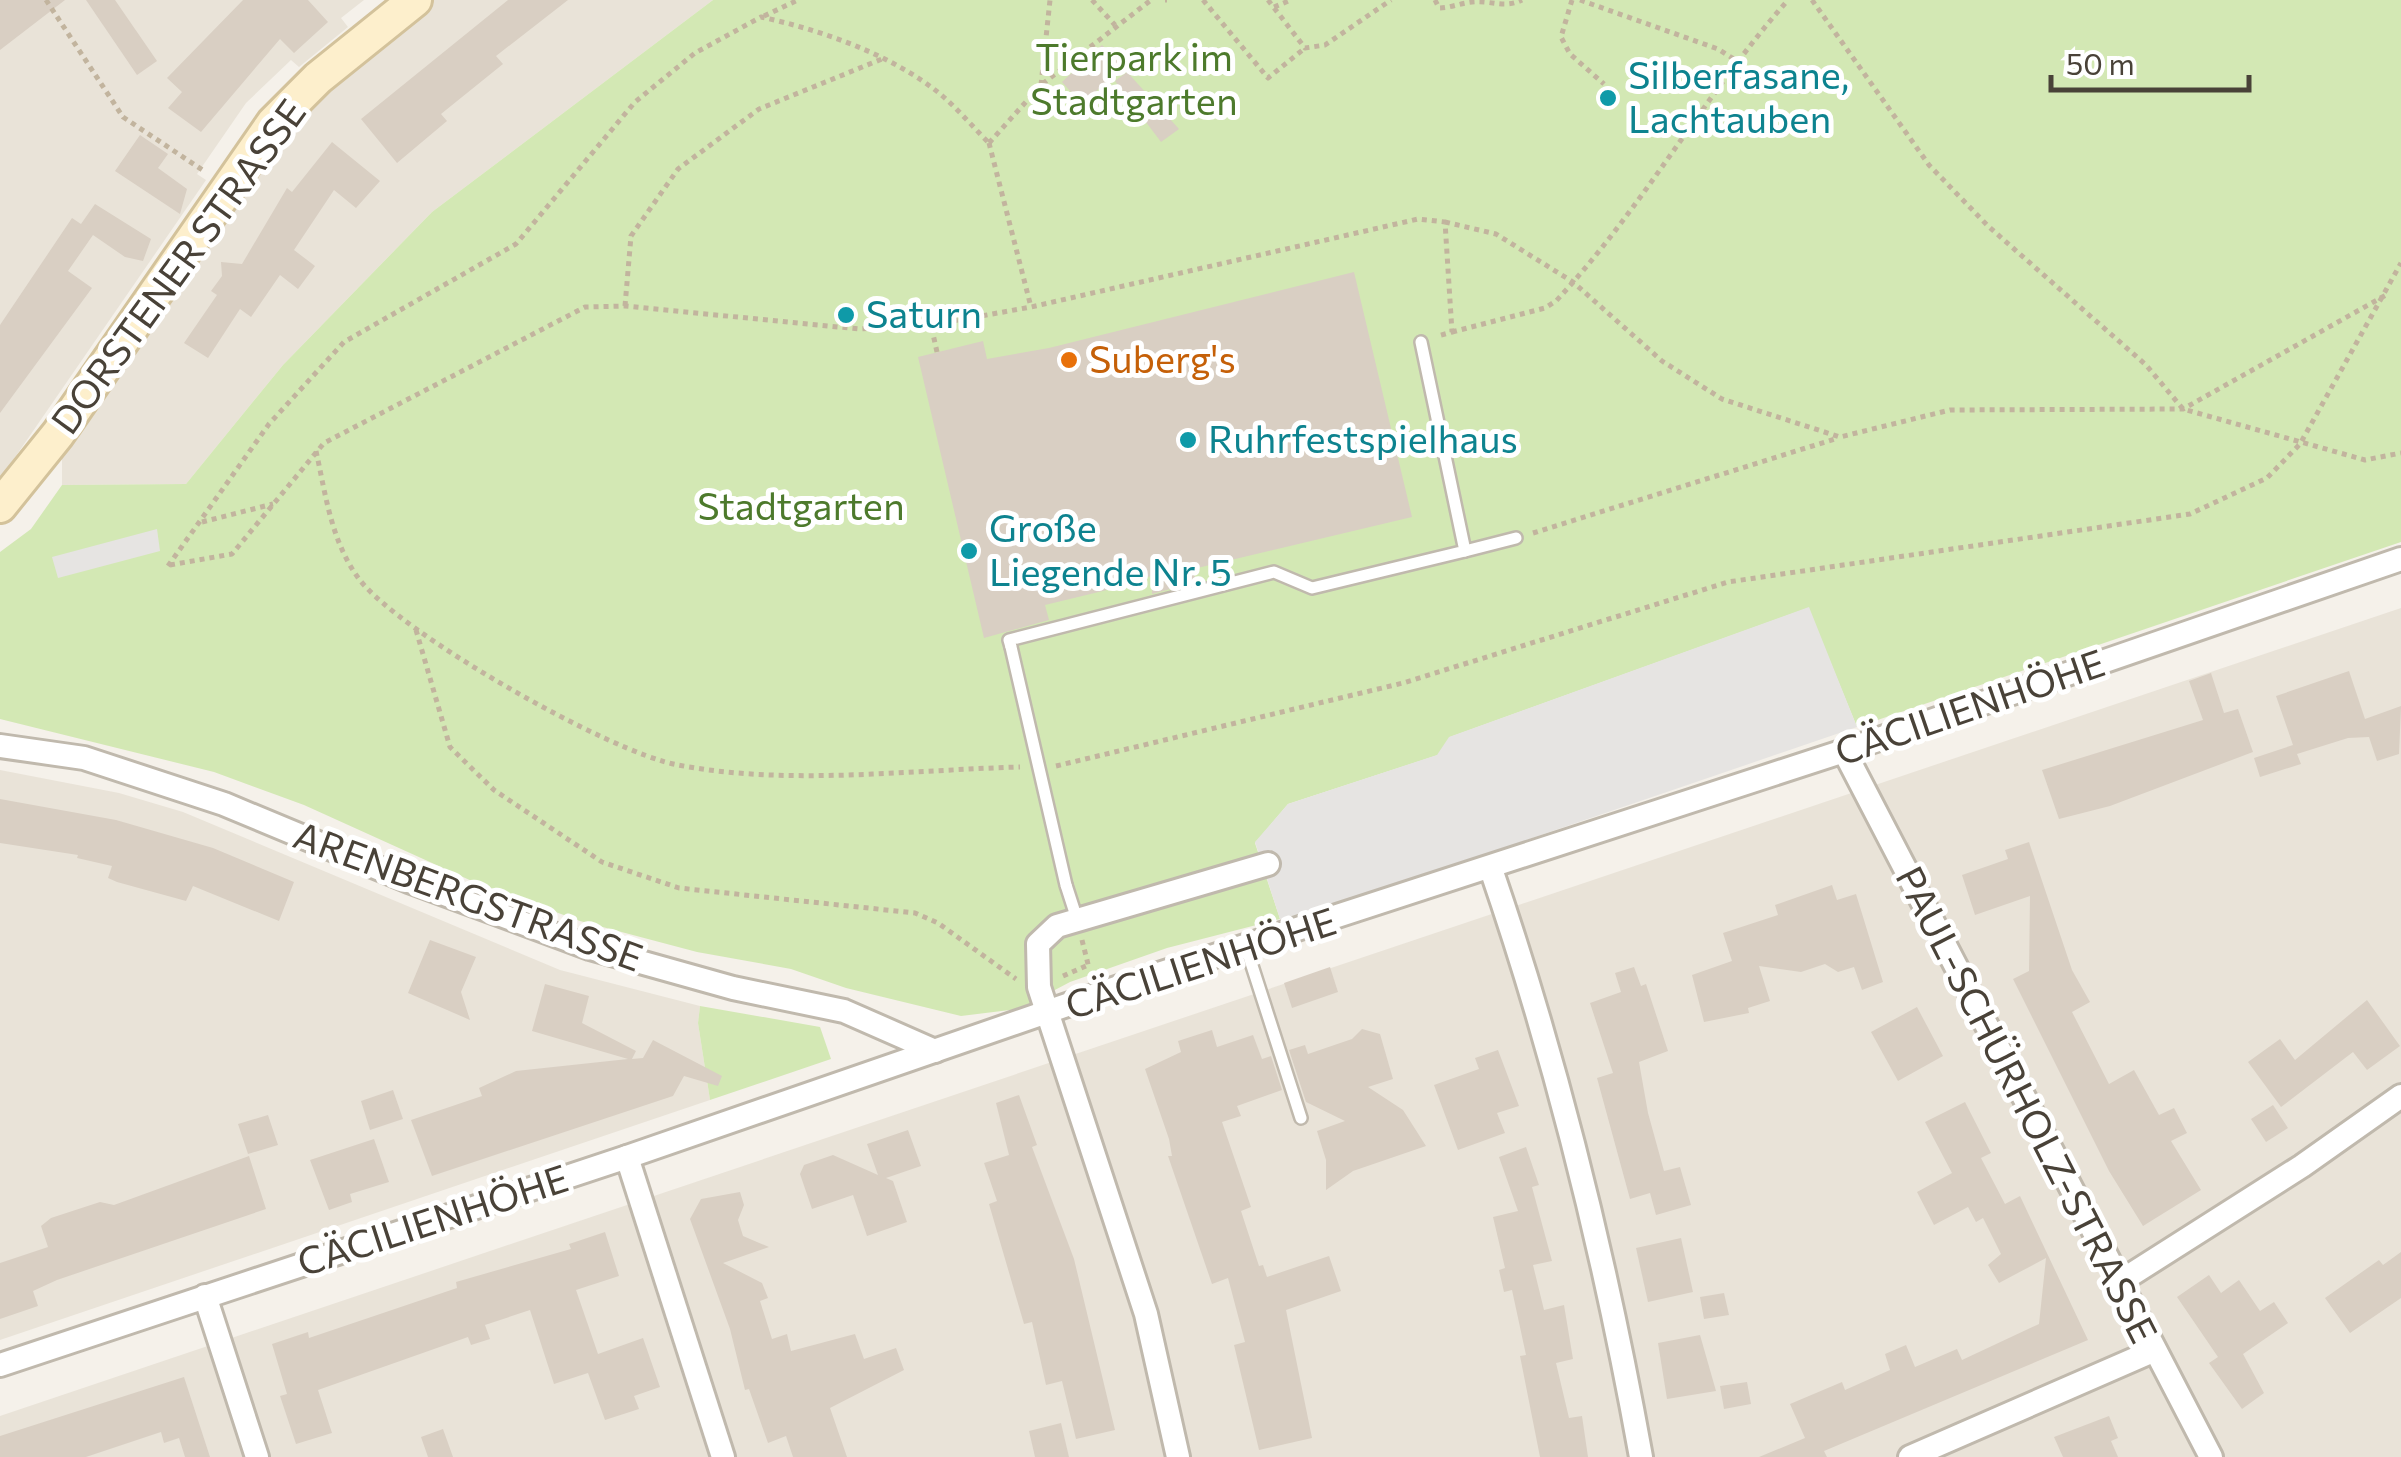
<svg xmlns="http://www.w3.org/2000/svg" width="2401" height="1457" font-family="Commissioner,sans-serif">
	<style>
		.residential { fill: #e9e3d8 }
		.green { fill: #d3e8b4 }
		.parking { fill: #e6e4e2 }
		.building { fill: #d9cfc3 }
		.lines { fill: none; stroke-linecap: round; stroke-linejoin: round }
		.lane-casing { stroke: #c0b9ad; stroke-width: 16 }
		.street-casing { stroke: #c0b9ad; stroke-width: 28 }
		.secondary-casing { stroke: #d3c29b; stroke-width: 38 }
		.path { stroke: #c2b49e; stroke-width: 5; stroke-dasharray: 5 5; stroke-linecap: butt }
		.lane { stroke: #fff; stroke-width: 11 }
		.street { stroke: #fff; stroke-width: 22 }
		.secondary { stroke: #fdefcc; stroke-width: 32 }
		.lane-bridge-casing { stroke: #c0b9ad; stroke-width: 16; stroke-linecap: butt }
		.lane-bridge { stroke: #fff; stroke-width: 11 }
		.culture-dot { fill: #0f9aa8; stroke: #fff; stroke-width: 4 }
		.food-dot { fill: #e8710a; stroke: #fff; stroke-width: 4 }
		.labels { text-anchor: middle; stroke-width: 10; stroke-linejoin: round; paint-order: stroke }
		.park-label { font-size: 38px; fill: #4d7a2c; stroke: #fff }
		.culture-label { font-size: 38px; fill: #0d838f; stroke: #fff; text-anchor: start }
		.street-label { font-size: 38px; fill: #494238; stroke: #fff }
		.food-label { font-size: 38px; fill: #c56008; stroke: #fff; text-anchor: start }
	</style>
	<rect width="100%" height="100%" fill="#f5f1ea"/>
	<g class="residential">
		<polygon points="0,0 364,0 341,18 348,27 299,67 291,60 246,103 197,174 206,180 0,479"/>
		<polygon points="425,0 713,0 432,212 283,365 186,484 62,485 62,438 277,128"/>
		<polygon points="2401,608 2401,1457 0,1457 0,1416"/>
		<polygon points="0,770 119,793 183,812 560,970 700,1006 698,1023 710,1100 0,1340"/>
	</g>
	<g class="green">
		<polygon points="713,0 2401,0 2401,542 1857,727 1808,608 1450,737 1438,755 1288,804 1255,843 1280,919 1167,948 1070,982 1019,1009 961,1016 846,988 791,969 697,952 580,921 474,882 304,805 214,772 0,719 0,552 31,529 62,485 186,484 283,365 432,212"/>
		<polygon points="700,1006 820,1027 831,1059 710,1100 698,1023"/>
	</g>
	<g class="parking">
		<polygon points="157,529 160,551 58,578 52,557"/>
		<polygon points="1809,607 1857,727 1354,899 1280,919 1255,842 1288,804 1437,755 1449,737"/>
	</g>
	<g class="building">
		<polygon points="0,0 65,0 0,50"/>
		<polygon points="86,0 115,0 157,61 137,75"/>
		<polygon points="243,0 308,0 328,22 294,53 280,39 201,132 168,108 182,92 167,78"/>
		<polygon points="508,0 568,0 496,56 503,64 441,114 447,121 397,163 361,119"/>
		<polygon points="1102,45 1123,67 1082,104 1062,82"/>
		<polygon points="1127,72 1179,129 1161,142 1115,81"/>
		<polygon points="140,135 168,154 158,168 187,189 180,214 115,171"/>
		<polygon points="332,142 380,181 356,208 334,190 294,250 315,266 298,289 280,275 251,317 240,309 208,358 184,343 217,295 211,291 222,276 221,262 242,264 287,188 292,192"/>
		<polygon points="95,204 151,239 143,261 125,257 93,235 68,271 92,288 0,413 0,325 72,218 81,224"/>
		<polygon points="1354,272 1412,517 1193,569 1196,582 1152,594 1152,576 1106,586 1107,590 1045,605 1049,620 984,638 918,357 983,341 987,359 1049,348"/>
		<polygon points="2349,671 2365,719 2401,706 2399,754 2377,761 2369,737 2348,738 2297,754 2301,764 2260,777 2254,758 2293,745 2276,696"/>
		<polygon points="2211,673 2224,713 2238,709 2253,752 2110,806 2059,819 2042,770 2203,720 2189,681"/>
		<polygon points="0,799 116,820 213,848 294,882 279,921 193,886 186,901 117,882 108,878 112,866 77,858 78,855 0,843"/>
		<polygon points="2029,842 2072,970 2090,1002 2072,1012 2109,1084 2134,1070 2159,1115 2174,1108 2187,1133 2171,1141 2201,1190 2143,1226 2109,1171 2013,979 2029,971 2030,896 1975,915 1962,875 2008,859 2005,850"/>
		<polygon points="1832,885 1837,900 1856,894 1883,982 1862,990 1854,967 1838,972 1825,964 1801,972 1759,966 1770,1001 1748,1008 1749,1013 1704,1022 1692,975 1732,961 1723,933 1778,915 1775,905"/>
		<polygon points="430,940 476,957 461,992 470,1020 408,993"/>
		<polygon points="1330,967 1338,992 1292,1008 1284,983"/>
		<polygon points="1634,967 1641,986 1646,984 1668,1051 1639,1062 1648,1113 1664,1171 1680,1167 1691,1205 1656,1215 1650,1193 1630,1199 1597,1078 1613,1073 1590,1003 1621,992 1615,973"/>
		<polygon points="545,984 589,996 582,1023 636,1051 632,1059 643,1058 653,1040 722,1076 718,1086 684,1076 673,1096 432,1176 411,1120 482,1096 479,1088 516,1071 628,1059 532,1031"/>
		<polygon points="2367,1000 2400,1046 2367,1070 2353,1052 2281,1107 2248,1062 2280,1039 2295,1060"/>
		<polygon points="1917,1007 1943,1056 1898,1081 1871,1032"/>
		<polygon points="1362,1029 1380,1034 1393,1079 1368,1087 1403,1110 1426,1146 1353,1171 1326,1190 1326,1160 1317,1131 1345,1121 1306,1102 1289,1050 1305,1045 1308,1054 1352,1039"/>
		<polygon points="1212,1030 1217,1047 1253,1035 1262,1059 1271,1056 1282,1090 1237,1106 1241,1116 1222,1122 1251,1207 1241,1211 1259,1266 1263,1265 1267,1277 1329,1256 1341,1291 1286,1310 1312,1438 1259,1450 1234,1345 1245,1342 1228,1278 1212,1284 1168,1156 1172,1156 1169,1139 1145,1069 1181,1052 1178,1041"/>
		<polygon points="1498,1050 1519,1106 1497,1113 1505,1133 1458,1150 1434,1085 1479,1069 1475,1058"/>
		<polygon points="393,1090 403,1119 370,1130 361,1101"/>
		<polygon points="1019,1095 1037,1145 1032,1147 1074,1259 1115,1430 1076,1439 1062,1381 1046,1385 1032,1322 1024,1324 989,1204 997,1201 984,1163 1009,1155 996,1103"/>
		<polygon points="1965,1102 1991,1153 1981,1158 2005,1204 2020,1196 2088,1340 1824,1451 1827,1457 1759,1457 1805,1438 1790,1404 1842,1382 1845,1390 1890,1370 1885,1354 1906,1345 1915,1367 1957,1349 1962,1360 2039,1324 2046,1258 1999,1283 1988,1265 2001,1254 1983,1218 1976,1222 1968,1207 1934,1225 1917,1192 1952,1173 1925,1122"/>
		<polygon points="2273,1105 2288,1128 2266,1142 2251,1119"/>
		<polygon points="268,1115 278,1145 248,1154 238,1124"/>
		<polygon points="908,1130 921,1166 886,1178 893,1181 907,1222 867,1236 853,1195 812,1209 800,1174 804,1165 833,1155 878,1175 867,1144"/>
		<polygon points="374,1139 389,1182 350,1194 352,1202 329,1210 310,1160"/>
		<polygon points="1526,1147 1539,1185 1532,1187 1552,1261 1533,1265 1544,1310 1564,1305 1573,1359 1556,1363 1569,1418 1582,1416 1588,1457 1540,1457 1520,1356 1526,1355 1512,1290 1504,1292 1499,1270 1505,1268 1493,1217 1518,1211 1499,1157"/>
		<polygon points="249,1156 266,1209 57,1280 33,1291 38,1306 0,1319 0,1263 48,1247 41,1226 51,1218 100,1202 114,1205"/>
		<polygon points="740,1192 744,1205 738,1220 743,1236 769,1247 723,1263 762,1283 768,1298 760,1301 772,1339 787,1334 791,1351 855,1334 864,1359 896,1348 904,1370 830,1408 847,1457 793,1457 786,1436 768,1443 749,1389 745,1390 730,1329 690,1219 701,1199"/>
		<polygon points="605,1232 619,1276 576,1290 598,1354 643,1338 660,1387 634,1396 639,1409 605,1420 588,1373 554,1384 530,1310 485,1325 490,1339 471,1345 468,1337 318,1390 332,1433 296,1444 280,1396 287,1394 272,1344 308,1332 309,1338 457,1288 456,1282 571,1249 569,1244"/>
		<polygon points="1681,1238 1693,1292 1648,1302 1636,1248"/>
		<polygon points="2401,1252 2401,1298 2350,1333 2325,1298 2379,1260 2383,1265"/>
		<polygon points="2209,1275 2221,1293 2239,1280 2260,1311 2274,1302 2288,1323 2243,1354 2264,1393 2242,1409 2209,1363 2218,1357 2177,1297"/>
		<polygon points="1724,1293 1729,1315 1704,1319 1700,1297"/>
		<polygon points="1700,1335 1716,1391 1667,1399 1658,1343"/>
		<polygon points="184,1377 210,1457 185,1457 179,1438 164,1443 161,1432 86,1457 0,1457 0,1436"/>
		<polygon points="1747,1382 1751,1404 1724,1409 1720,1386"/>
		<polygon points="2109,1416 2118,1438 2111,1441 2118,1457 2063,1457 2054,1437"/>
		<polygon points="1061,1423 1069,1457 1035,1457 1029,1431"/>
		<polygon points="443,1429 453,1457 428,1457 421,1437"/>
	</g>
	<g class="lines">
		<g class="lane-casing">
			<g id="lane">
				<polyline points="1465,551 1516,538"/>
				<polyline points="1011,647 1009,640 1274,572 1312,588 1465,551 1421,342"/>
				<polyline points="1066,885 1077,919"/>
				<polyline points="1246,947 1301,1118"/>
			</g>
		</g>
		<g class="street-casing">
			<g id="street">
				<polyline points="0,746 84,758 224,804 409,881 590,948 733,988 844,1011 935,1051"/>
				<polyline points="1844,751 2211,1457"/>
				<path d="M1491 869C1557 1061 1605 1257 1641 1457"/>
				<polyline points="627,1157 723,1457"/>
				<polyline points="2118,1283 2302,1166 2401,1096"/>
				<polyline points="205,1296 257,1457"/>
				<polyline points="0,1365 627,1157 1122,986 1844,751 2401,559"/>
				<polyline points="1178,1457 1146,1314 1039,987 1038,944 1057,926 1268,864"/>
				<polyline points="1910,1457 2153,1351"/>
			</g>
		</g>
		<g class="secondary-casing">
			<polyline id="secondary" points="0,506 58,434 273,123 318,78 415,0"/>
		</g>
		<g class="path">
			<polyline points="46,0 123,117 204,171"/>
			<polyline points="1092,0 1115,25"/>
			<polyline points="1165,0 1167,0"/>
			<polyline points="1203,0 1268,78 1305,48"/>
			<polyline points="1268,0 1305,48 1325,45 1391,0"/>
			<path d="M1435 0 1439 8C1450 8 1461 3 1472 2 1491 0 1504 9 1522 0"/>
			<polyline points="1572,0 1561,37 1570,54 1604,84"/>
			<polyline points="1580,0 1718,49 1737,61"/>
			<polyline points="1812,0 1929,165 1988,226 2146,365 2183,409 2365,460 2401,453"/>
			<polyline points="1274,7 1291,0"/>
			<polyline points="764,16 798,0"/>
			<polyline points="1041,85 1050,0"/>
			<polyline points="989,143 1041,85 1151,0"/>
			<polyline points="989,143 1031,307"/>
			<polyline points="1445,222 1496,234 1573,282 1662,361 1722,399 1840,437 1950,410 2183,409 2386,295"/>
			<polyline points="625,306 631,236 678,169 759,109 882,59"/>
			<path d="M1452 332 1545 308 1556 301C1643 208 1704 95 1788 0"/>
			<polyline points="937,352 931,325 1031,307 1418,219 1445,222 1452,332 1438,336"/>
			<path d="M316 451C326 496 331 541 359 579 400 633 610 753 678 765 788 786 908 770 1020 767"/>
			<polyline points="202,522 273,504"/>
			<polyline points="1533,533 1838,438"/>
			<polyline points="170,565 232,554 324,443 585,307 625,306 859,329 931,325"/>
			<path d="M168 566 269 424 344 342 516 244 635 102 695 53 761 17C821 30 890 54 939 93 957 108 972 126 989 143"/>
			<polyline points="416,630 450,747 494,790 602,862 679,888 915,913 938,923 1016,979"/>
			<polyline points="1056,766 1403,683 1728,582 2190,514 2267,478 2300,444 2401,263"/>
			<polyline points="1082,940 1089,968"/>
			<polyline points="1063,976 1088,965"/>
		</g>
		<use href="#lane" class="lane"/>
		<use href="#street" class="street"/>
		<use href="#secondary" class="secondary"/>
		<g class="lane-bridge-casing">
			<polyline id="lane-bridge" points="1011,647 1066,885"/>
		</g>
		<use href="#lane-bridge" class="lane-bridge"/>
	</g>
	<g class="culture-dot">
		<circle cx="1608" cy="98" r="10"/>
		<circle cx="846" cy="315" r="10"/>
		<circle cx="1188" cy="440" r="10"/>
		<circle cx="969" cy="551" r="10"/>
	</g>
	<circle class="food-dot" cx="1069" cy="360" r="10"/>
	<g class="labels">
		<g class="park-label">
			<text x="1134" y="71">Tierpark im<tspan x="1134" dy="44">Stadtgarten</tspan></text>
			<text x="801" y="520">Stadtgarten</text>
		</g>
		<g class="culture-label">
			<text x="1628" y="89">Silberfasane,<tspan x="1628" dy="44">Lachtauben</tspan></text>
			<text x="866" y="328">Saturn</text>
			<text x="1208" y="453">Ruhrfestspielhaus</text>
			<text x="989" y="542">Große<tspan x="989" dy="44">Liegende Nr. 5</tspan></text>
		</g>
		<g class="street-label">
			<text transform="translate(179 267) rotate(-54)" y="13">DORSTENER STRASSE</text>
			<text transform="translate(1970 708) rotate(-19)" y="13">CÄCILIENHÖHE</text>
			<text transform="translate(468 897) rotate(20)" y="13">ARENBERGSTRASSE</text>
			<text transform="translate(1201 964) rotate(-18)" y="13">CÄCILIENHÖHE</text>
			<text transform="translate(2026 1105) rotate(63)" y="13">PAUL-SCHÜRHOLZ-STRASSE</text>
			<text transform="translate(433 1221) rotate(-18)" y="13">CÄCILIENHÖHE</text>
		</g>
		<g class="food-label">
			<text x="1089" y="373">Suberg's</text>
		</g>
	</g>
	<path d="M2051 75v15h198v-15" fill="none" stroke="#494238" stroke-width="5"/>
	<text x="2066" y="75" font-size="30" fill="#494238" stroke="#ffffff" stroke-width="8" paint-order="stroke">50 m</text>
</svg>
